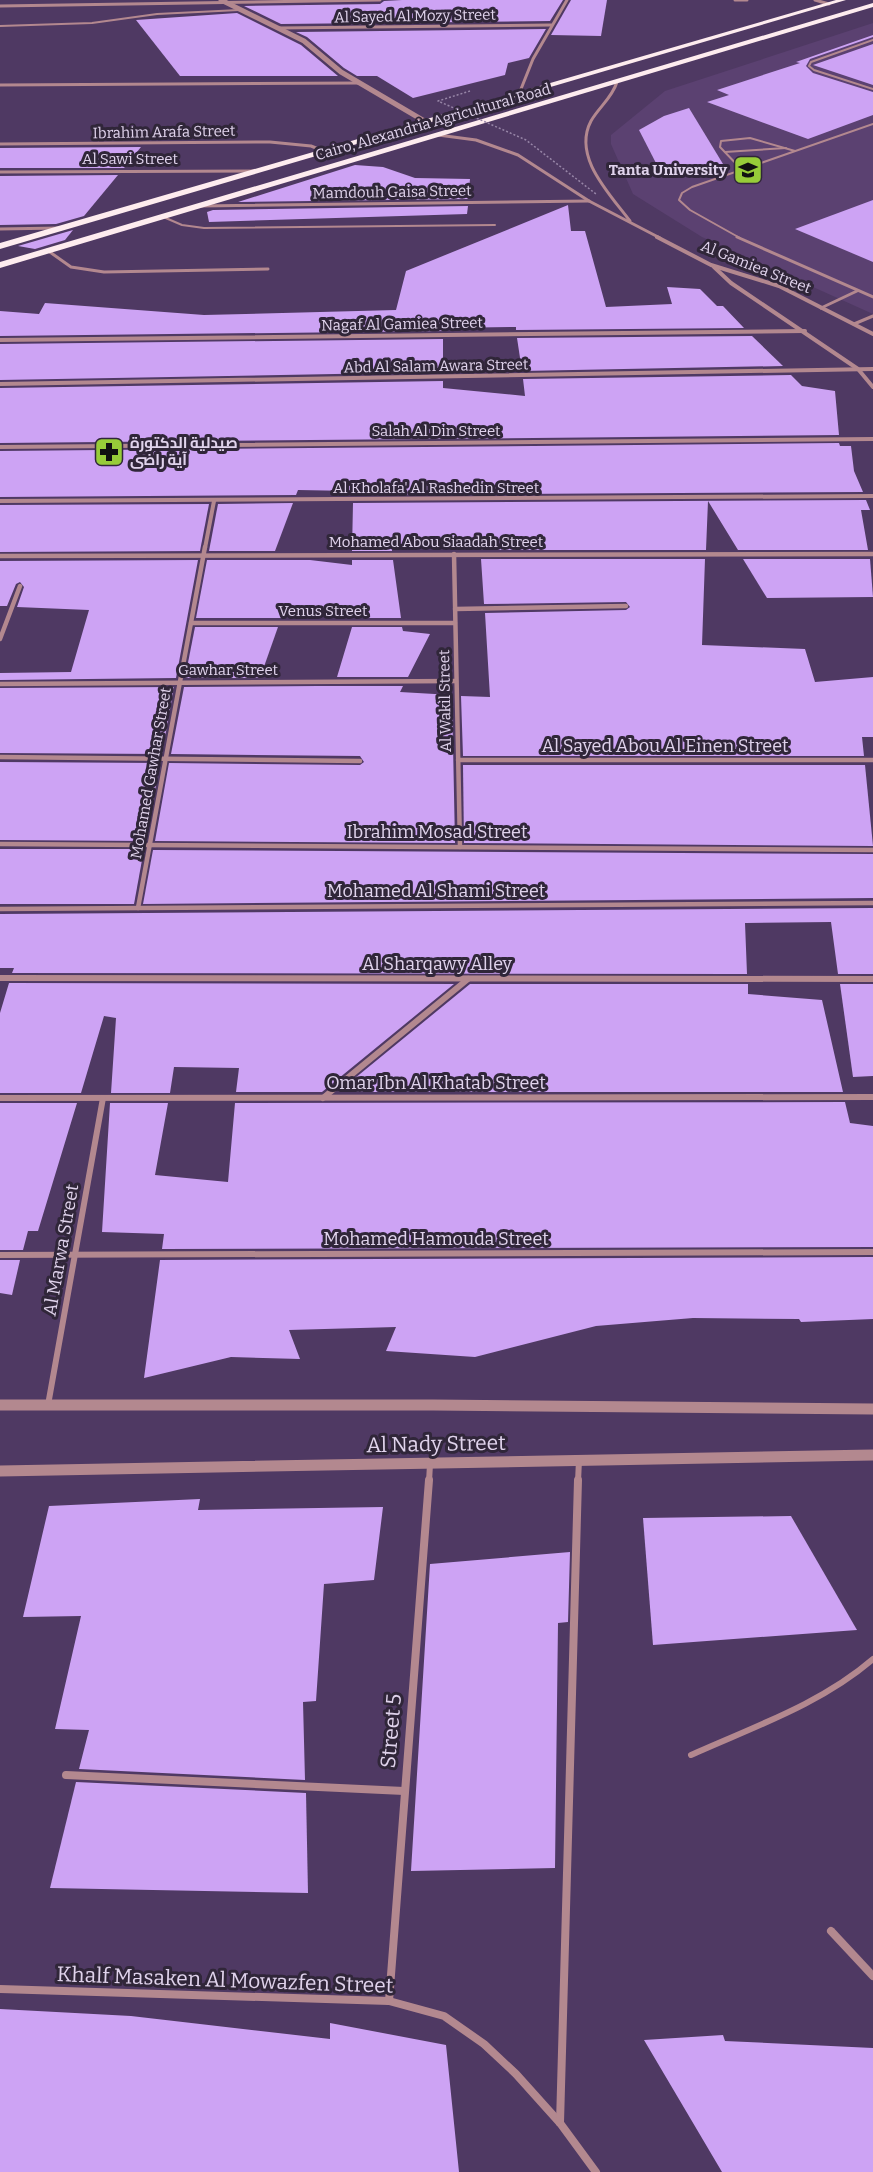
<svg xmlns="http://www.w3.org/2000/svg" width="873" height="2172" font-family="Bitter,Cairo,serif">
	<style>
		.built { fill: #5b4171 }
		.building { fill: #cda3f4 }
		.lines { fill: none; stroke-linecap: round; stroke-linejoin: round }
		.service-far2 { stroke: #b3888f; stroke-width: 2 }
		.service-far1 { stroke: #b3888f; stroke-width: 3 }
		.service { stroke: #b3888f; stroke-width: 6 }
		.minor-far4 { stroke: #b3888f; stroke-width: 3 }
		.minor-far3 { stroke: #b3888f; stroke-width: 4 }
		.minor-far2 { stroke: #b3888f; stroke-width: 4.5 }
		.minor-far1 { stroke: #b3888f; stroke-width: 6 }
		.minor { stroke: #b3888f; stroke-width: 8 }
		.tertiary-far1 { stroke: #b3888f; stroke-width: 5 }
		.tertiary { stroke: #b3888f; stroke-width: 11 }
		.trunk { fill: #feecef; fill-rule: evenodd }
		.path-bridge { stroke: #9785a7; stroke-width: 1.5; stroke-dasharray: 2 2; stroke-linecap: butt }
		.labels { text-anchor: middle; stroke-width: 6; stroke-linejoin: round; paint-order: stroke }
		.far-street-label { font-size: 15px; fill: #e0d3ec; stroke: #302639 }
		.far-poi-label { font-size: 15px; font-weight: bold; fill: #e0d3ec; stroke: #302639; text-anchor: end }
		.street-label { font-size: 18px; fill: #e0d3ec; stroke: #302639 }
		.near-street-label { font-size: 21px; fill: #e0d3ec; stroke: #302639 }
	</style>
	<rect width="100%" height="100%" fill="#4f3963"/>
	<polygon class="built" points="873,23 873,314 702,237 633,194 611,144 611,135 665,91"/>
	<g class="building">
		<polygon points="402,0 563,0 550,21 281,24 244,6 380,4 384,1"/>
		<polygon points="571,0 607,0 601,36 551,35"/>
		<polygon points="237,13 301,45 338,76 180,76 136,20"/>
		<polygon points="546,29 529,58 508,63 505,75 413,98 377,76 357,76 344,68 307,37 296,32"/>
		<polygon points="873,35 873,37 810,59 806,66 813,73 873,92 873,115 808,139 707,102 729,95 717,90 800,63 796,62"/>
		<polygon points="873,44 873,85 813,65"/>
		<polygon points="689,108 723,164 658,167 639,130 664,116"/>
		<polygon points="141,147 124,168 0,168 0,148"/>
		<polygon points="355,165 383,167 415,178 470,179 468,199 238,202"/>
		<polygon points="118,175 84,216 56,224 0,225 0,176"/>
		<polygon points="873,200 873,262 795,229"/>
		<polygon points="568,205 571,231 585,231 606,307 672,304 667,287 700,289 717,306 723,306 744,328 516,330 516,327 444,328 444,331 0,336 0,311 39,314 45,303 204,315 396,310 406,271"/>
		<polygon points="468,206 467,214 209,222 207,212 213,210"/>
		<polygon points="73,230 65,240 35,249 18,246"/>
		<polygon points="752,336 783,366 522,371 517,338"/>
		<polygon points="443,339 443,372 0,380 0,344"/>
		<polygon points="791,375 802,386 835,391 839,435 0,443 0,388 443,381 443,388 525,396 523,379"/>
		<polygon points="839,443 840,446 851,446 854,471 863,492 353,495 353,491 298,490 296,495 0,497 0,451"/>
		<polygon points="866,500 870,510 861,510 868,550 738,550 708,501 706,550 481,550 480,536 474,548 392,547 392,551 352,551 353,503"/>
		<polygon points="293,503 275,551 209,551 218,504"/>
		<polygon points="209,504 200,551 0,552 0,505"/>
		<polygon points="481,559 705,559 702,645 805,649 815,682 873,677 873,737 862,737 864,756 463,756 461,696 490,697 485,613 626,610 630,607 626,602 484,604"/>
		<polygon points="743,559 870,559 873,597 767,598"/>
		<polygon points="198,560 176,678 0,680 0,673 71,672 89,610 17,607 24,587 20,582 16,584 7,606 0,606 0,561"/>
		<polygon points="207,560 310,560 352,565 352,560 393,560 401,618 354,618 357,608 284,611 282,618 196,618"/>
		<polygon points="195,627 278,627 260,678 185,678"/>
		<polygon points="352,627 402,627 403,631 430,634 408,677 337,677"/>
		<polygon points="318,686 403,686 400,692 452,695 455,843 155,841 169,763 360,765 364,762 360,756 171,754 184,687"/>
		<polygon points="174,687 162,754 0,753 0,688"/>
		<polygon points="0,762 160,763 146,841 0,840"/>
		<polygon points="463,765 865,765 873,846 464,843"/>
		<polygon points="0,849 144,849 134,904 0,904"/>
		<polygon points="153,850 873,854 873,898 143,904"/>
		<polygon points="873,908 873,974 838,974 831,922 745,923 747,974 12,973 14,968 0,968 0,914"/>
		<polygon points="9,983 454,984 322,1092 236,1092 239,1068 174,1067 170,1093 111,1093 116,1018 104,1016 81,1093 0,1093 0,1013"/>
		<polygon points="470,984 748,984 748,994 822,1000 843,1092 338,1092"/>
		<polygon points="840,984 873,984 873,1076 853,1077"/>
		<polygon points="845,1102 850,1123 873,1126 873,1247 162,1249 164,1234 102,1232 110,1103 168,1103 155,1175 228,1182 235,1103"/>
		<polygon points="0,1103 77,1103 38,1231 28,1231 23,1250 0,1250"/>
		<polygon points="873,1257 873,1319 801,1322 799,1319 693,1318 596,1326 475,1357 386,1351 396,1327 289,1330 300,1359 231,1357 144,1378 160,1260"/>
		<polygon points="0,1260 20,1260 12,1295 0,1293"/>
		<polygon points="200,1499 198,1510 383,1507 374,1580 324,1584 316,1701 303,1702 305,1780 79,1769 89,1730 55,1729 81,1616 23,1617 49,1506"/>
		<polygon points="791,1516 857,1630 653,1645 643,1518"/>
		<polygon points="570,1552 568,1622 558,1623 555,1868 411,1871 430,1564"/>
		<polygon points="76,1782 306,1793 308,1893 50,1888"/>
		<polygon points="0,2009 131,2016 330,2039 330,2023 446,2045 459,2172 0,2172"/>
		<polygon points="723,2035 725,2041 873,2048 873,2172 722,2172 644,2040"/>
	</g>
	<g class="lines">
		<g class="service-far2">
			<polyline points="0,26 92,23 157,14 239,10"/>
			<polyline points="873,40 811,62 809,66 814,70 873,89"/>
			<polyline points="725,152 786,148"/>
			<polyline points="742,170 720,147 721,141 750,138 795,151"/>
			<polyline points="161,216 182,225 204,228 495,225"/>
			<polyline points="740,238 690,210 679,200 682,193 692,187 873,124"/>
		</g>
		<g class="service-far1">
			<polyline points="737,237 873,297"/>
			<polyline points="47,250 71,267 104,272 268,269"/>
			<polyline points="821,308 857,291"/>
			<polyline points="854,324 873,316"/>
		</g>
		<path class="service" d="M691 1755C753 1727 821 1704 873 1659"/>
		<g class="minor-far4">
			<polyline points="735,0 747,0"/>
			<polyline points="815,0 829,4"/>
			<polyline points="0,6 380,0"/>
			<polyline points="278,28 551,25"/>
			<path d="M617 82C612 98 599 107 591 121 572 157 610 194 630 221"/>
			<polyline points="0,85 360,83"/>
			<polyline points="519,94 533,59 567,0"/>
			<polyline points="438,135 476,140 518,155 589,201 660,238"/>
			<polyline points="0,144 270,142 311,146 326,152"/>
			<polyline points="0,172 256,171"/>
			<polyline points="200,206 589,201"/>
			<polyline points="0,229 59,228"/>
		</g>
		<g class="minor-far3">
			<polyline points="657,237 711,265 779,286 873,334"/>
			<polyline points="714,267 731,283 858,369 873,387"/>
			<polyline points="0,340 805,331"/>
			<polyline points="0,384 873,369"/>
			<polyline points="0,447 873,439"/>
			<polyline points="0,501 873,496"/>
			<polyline points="205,548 214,501"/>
		</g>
		<g class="minor-far2">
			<polyline points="454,554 460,847"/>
			<polyline points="0,556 873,554"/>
			<polyline points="455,609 626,606"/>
			<polyline points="191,623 455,623"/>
			<polyline points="0,639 20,586"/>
			<polyline points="0,684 456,681"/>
			<polyline points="0,757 360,761"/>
			<polyline points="458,760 873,760"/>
			<polyline points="0,844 873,850"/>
			<polyline points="138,908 205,547"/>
			<polyline points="0,909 873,903"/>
		</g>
		<g class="minor-far1">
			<polyline points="0,978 873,979"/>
			<polyline points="0,1098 873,1097"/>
			<polyline points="323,1098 468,979"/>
			<polyline points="0,1255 873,1252"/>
			<polyline points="48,1405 103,1098"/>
			<polyline points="429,1482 430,1464"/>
			<polyline points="578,1482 579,1460"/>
		</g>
		<g class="minor">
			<polyline points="66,1775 404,1791"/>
			<polyline points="831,1931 873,1976"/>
			<polyline points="0,1989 389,2001 444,2016 484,2044 516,2074 560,2123 596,2172"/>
			<polyline points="389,2001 429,1480"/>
			<polyline points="560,2123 578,1480"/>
		</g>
		<polyline class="tertiary-far1" points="221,0 304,41 341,72 426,122"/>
		<g class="tertiary">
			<polyline points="0,1405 433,1405 873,1409"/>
			<polyline points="0,1471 873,1455"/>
		</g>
		<g class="trunk">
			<polygon points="836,0 846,0 0,249 0,243"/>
			<polygon points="873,3 873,7 0,268 0,262"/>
		</g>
		<polyline class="path-bridge" points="470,91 438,101 526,140 596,194"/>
	</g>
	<defs>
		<g id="university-square" transform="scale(1.5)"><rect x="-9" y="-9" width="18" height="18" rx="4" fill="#97cc39" stroke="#302639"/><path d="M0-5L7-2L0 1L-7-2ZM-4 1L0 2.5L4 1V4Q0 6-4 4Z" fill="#111"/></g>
		<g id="pharmacy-square" transform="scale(1.5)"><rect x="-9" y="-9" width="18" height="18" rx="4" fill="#97cc39" stroke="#302639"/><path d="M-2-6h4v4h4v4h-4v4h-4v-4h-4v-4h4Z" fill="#111"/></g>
	</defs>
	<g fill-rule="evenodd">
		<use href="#university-square" x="748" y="170"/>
		<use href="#pharmacy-square" x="109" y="452"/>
	</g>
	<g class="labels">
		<g class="far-street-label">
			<text transform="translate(415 16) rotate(-1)" y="5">Al Sayed Al Mozy Street</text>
			<text transform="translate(433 122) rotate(-16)" y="5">Cairo, Alexandria Agricultural Road</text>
			<text transform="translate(164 132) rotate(-1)" y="5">Ibrahim Arafa Street</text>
			<text x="130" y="164">Al Sawi Street</text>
			<text transform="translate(392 192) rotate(-1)" y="5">Mamdouh Gaisa Street</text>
			<text transform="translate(756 267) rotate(22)" y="5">Al Gamiea Street</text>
			<text transform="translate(402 324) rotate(-1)" y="5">Nagaf Al Gamiea Street</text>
			<text transform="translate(436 366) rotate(-1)" y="5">Abd Al Salam Awara Street</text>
			<text x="436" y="436">Salah Al Din Street</text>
			<text x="436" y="493">Al Kholafa' Al Rashedin Street</text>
			<text x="436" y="547">Mohamed Abou Siaadah Street</text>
			<text x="323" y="616">Venus Street</text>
			<text x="228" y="675">Gawhar Street</text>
			<text transform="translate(445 701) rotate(-91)" y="5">Al Wakil Street</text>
			<text transform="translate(151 773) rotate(-80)" y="5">Mohamed Gawhar Street</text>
		</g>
		<g class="far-poi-label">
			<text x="727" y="175">Tanta University</text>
			<text x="130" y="448" text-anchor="start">صيدلية الدكتورة<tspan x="130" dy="17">آية راضى</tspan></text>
		</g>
		<g class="street-label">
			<text x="665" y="752">Al Sayed Abou Al Einen Street</text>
			<text x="437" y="838">Ibrahim Mosad Street</text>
			<text x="436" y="897">Mohamed Al Shami Street</text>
			<text x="437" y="970">Al Sharqawy Alley</text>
			<text x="436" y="1089">Omar Ibn Al Khatab Street</text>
			<text x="436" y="1245">Mohamed Hamouda Street</text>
			<text transform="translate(61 1250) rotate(-80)" y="6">Al Marwa Street</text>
		</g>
		<g class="near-street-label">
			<text transform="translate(436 1444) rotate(-1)" y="7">Al Nady Street</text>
			<text transform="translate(391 1731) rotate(-85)" y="7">Street 5</text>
			<text transform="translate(225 1980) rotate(2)" y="7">Khalf Masaken Al Mowazfen Street</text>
		</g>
	</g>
</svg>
